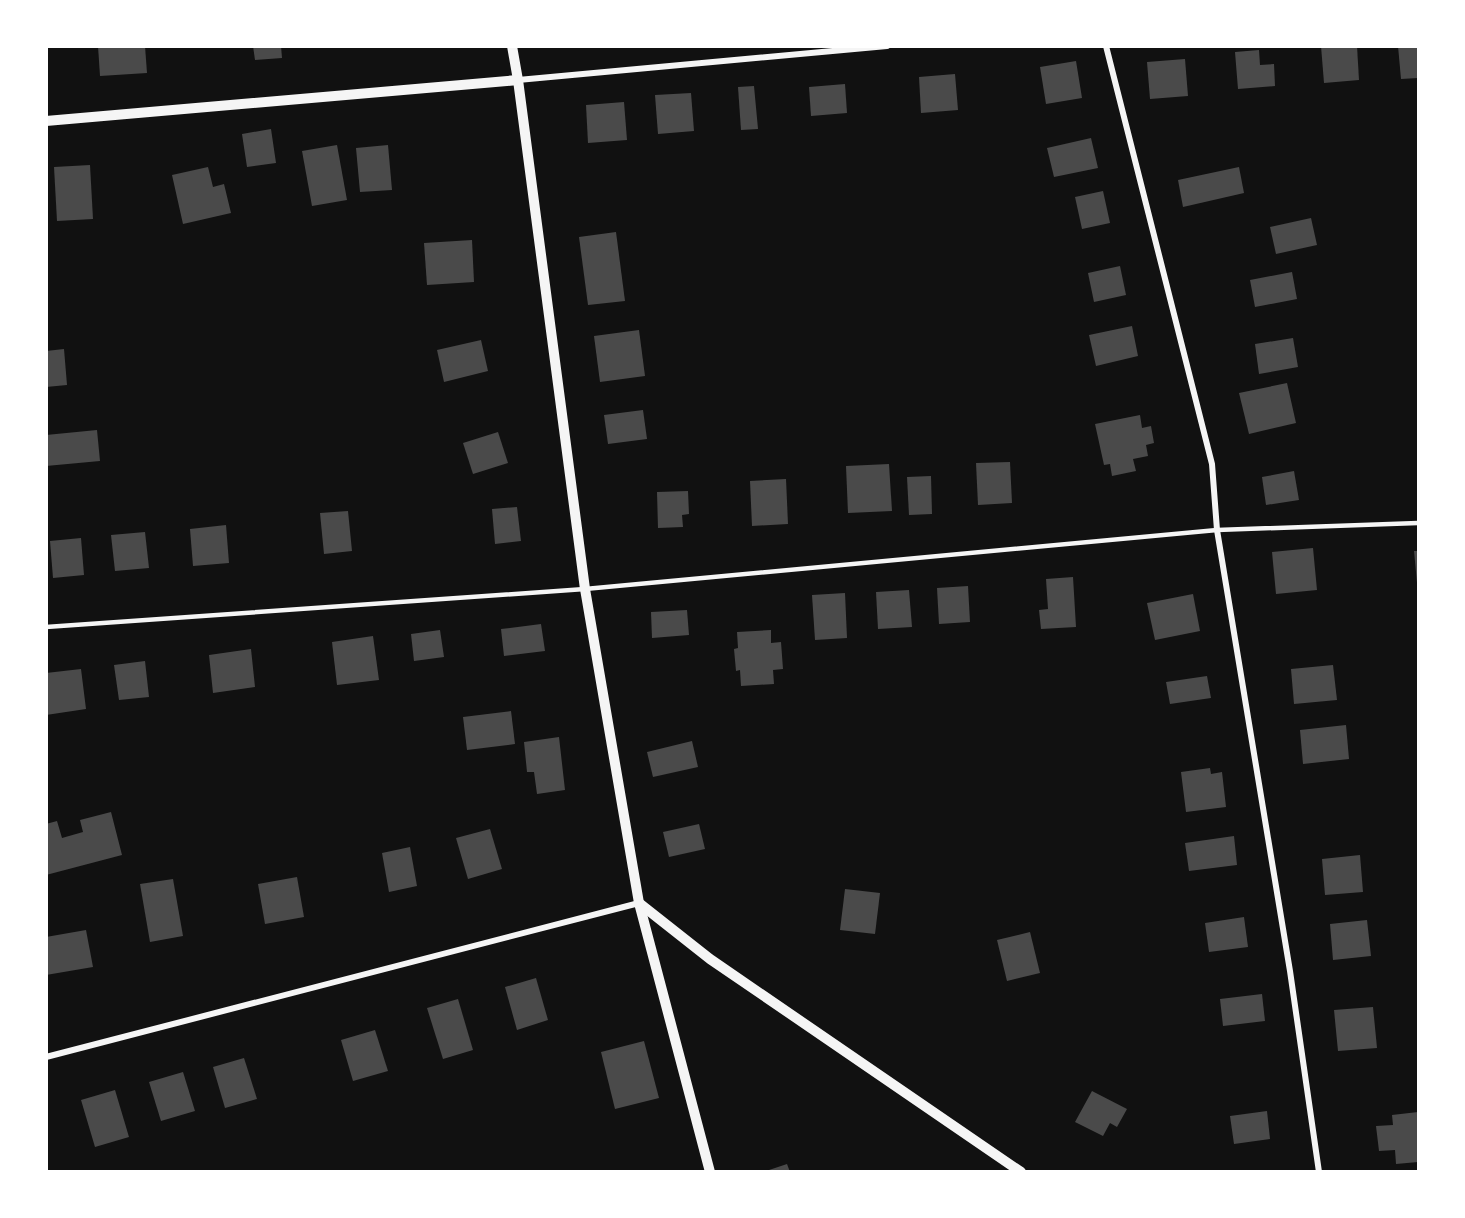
<svg xmlns="http://www.w3.org/2000/svg" width="1465" height="1218" font-family="Manrope,sans-serif">
	<style>
		.building { fill: #4a4a4a }
		.lines { fill: none; stroke-linecap: round; stroke-linejoin: round }
		.service { stroke: #f5f5f5; stroke-width: 4.5 }
		.minor { stroke: #f5f5f5; stroke-width: 6 }
		.tertiary { stroke: #f5f5f5; stroke-width: 10 }
	</style>
	<rect width="100%" height="100%" fill="#111"/>
	<g class="building">
		<polygon points="98,46 145,46 147,73 100,76"/>
		<polygon points="253,46 281,46 282,58 255,60"/>
		<polygon points="1321,46 1357,46 1359,80 1324,83"/>
		<polygon points="1398,46 1418,46 1418,78 1401,79"/>
		<polygon points="1259,50 1260,65 1274,64 1275,86 1238,89 1235,52"/>
		<polygon points="1185,59 1188,96 1150,99 1147,62"/>
		<polygon points="1076,61 1082,98 1046,104 1040,67"/>
		<polygon points="955,74 958,110 921,113 919,77"/>
		<polygon points="845,84 847,113 811,116 809,87"/>
		<polygon points="754,86 758,129 741,130 738,87"/>
		<polygon points="691,93 694,131 658,134 655,95"/>
		<polygon points="624,102 627,140 588,143 586,105"/>
		<polygon points="271,129 276,163 247,167 242,134"/>
		<polygon points="1091,138 1098,168 1054,177 1047,148"/>
		<polygon points="337,145 347,200 312,206 302,151"/>
		<polygon points="388,145 392,190 360,192 356,148"/>
		<polygon points="90,165 93,219 57,221 54,167"/>
		<polygon points="208,167 213,187 224,184 231,213 183,224 172,175"/>
		<polygon points="1239,167 1244,193 1183,207 1178,180"/>
		<polygon points="1103,191 1110,223 1082,229 1075,197"/>
		<polygon points="1311,218 1317,245 1276,254 1270,227"/>
		<polygon points="616,232 625,301 588,305 579,237"/>
		<polygon points="472,240 474,282 427,285 424,243"/>
		<polygon points="1120,266 1126,295 1094,302 1088,273"/>
		<polygon points="1292,272 1297,299 1255,307 1250,280"/>
		<polygon points="1132,326 1138,356 1096,366 1089,335"/>
		<polygon points="639,330 645,376 600,382 594,336"/>
		<polygon points="1293,338 1298,367 1259,374 1255,344"/>
		<polygon points="481,340 488,371 444,382 437,350"/>
		<polygon points="64,349 67,385 46,387 46,351"/>
		<polygon points="1287,383 1296,423 1249,434 1239,393"/>
		<polygon points="643,410 647,439 608,444 604,415"/>
		<polygon points="1140,415 1142,428 1151,426 1154,443 1146,445 1148,456 1133,459 1136,471 1112,476 1110,464 1104,465 1095,424"/>
		<polygon points="97,430 100,461 46,466 46,435"/>
		<polygon points="498,432 508,463 473,474 463,443"/>
		<polygon points="1010,462 1012,503 978,505 976,463"/>
		<polygon points="889,464 892,511 848,513 846,466"/>
		<polygon points="1294,471 1299,500 1266,505 1262,477"/>
		<polygon points="931,476 932,514 909,515 907,477"/>
		<polygon points="786,479 788,524 752,526 750,481"/>
		<polygon points="688,491 689,514 682,515 683,527 658,528 657,492"/>
		<polygon points="517,507 521,541 495,544 492,509"/>
		<polygon points="348,511 352,551 324,554 320,513"/>
		<polygon points="226,525 229,563 193,566 190,529"/>
		<polygon points="145,532 149,568 115,571 111,535"/>
		<polygon points="81,538 84,575 53,578 50,541"/>
		<polygon points="1313,548 1317,590 1276,594 1272,552"/>
		<polygon points="1414,551 1418,551 1418,583 1417,583"/>
		<polygon points="1073,577 1076,627 1041,629 1039,610 1048,609 1046,579"/>
		<polygon points="968,586 970,622 939,624 937,588"/>
		<polygon points="909,590 912,627 878,629 876,592"/>
		<polygon points="845,593 847,638 815,640 812,595"/>
		<polygon points="1193,594 1200,631 1155,640 1147,603"/>
		<polygon points="687,610 689,635 652,638 651,612"/>
		<polygon points="541,624 545,651 504,656 501,629"/>
		<polygon points="440,630 444,657 414,661 411,634"/>
		<polygon points="771,630 771,643 781,642 783,669 773,670 774,684 741,686 740,670 736,671 734,649 738,648 737,632"/>
		<polygon points="373,636 379,680 337,685 332,642"/>
		<polygon points="251,649 255,687 213,693 209,655"/>
		<polygon points="145,661 149,697 119,700 114,665"/>
		<polygon points="1333,665 1337,700 1294,704 1291,669"/>
		<polygon points="81,669 86,709 46,715 46,673"/>
		<polygon points="1207,676 1211,698 1170,704 1166,682"/>
		<polygon points="511,711 515,744 467,750 463,717"/>
		<polygon points="1346,725 1349,759 1303,764 1300,730"/>
		<polygon points="559,737 565,790 537,794 534,772 527,772 524,742"/>
		<polygon points="692,741 698,767 653,777 647,752"/>
		<polygon points="1210,768 1211,774 1222,772 1226,807 1186,812 1181,772"/>
		<polygon points="111,812 122,855 46,875 46,824 57,821 62,838 83,832 80,820"/>
		<polygon points="699,824 705,849 669,857 663,832"/>
		<polygon points="490,829 502,869 468,879 456,838"/>
		<polygon points="1234,836 1237,865 1189,871 1185,843"/>
		<polygon points="410,847 417,886 389,892 382,853"/>
		<polygon points="1360,855 1363,892 1325,895 1322,859"/>
		<polygon points="297,877 304,917 265,924 258,884"/>
		<polygon points="173,879 183,936 150,942 140,884"/>
		<polygon points="845,889 880,893 875,934 840,930"/>
		<polygon points="1244,917 1248,947 1209,952 1205,923"/>
		<polygon points="1367,920 1371,956 1333,960 1330,924"/>
		<polygon points="86,930 93,967 46,975 46,937"/>
		<polygon points="1030,932 1040,973 1007,981 997,940"/>
		<polygon points="536,978 548,1020 517,1030 505,987"/>
		<polygon points="1262,994 1265,1021 1223,1026 1220,999"/>
		<polygon points="458,999 473,1050 443,1059 427,1008"/>
		<polygon points="1373,1007 1377,1048 1338,1051 1334,1010"/>
		<polygon points="375,1030 388,1071 353,1081 341,1040"/>
		<polygon points="644,1041 659,1098 615,1109 601,1052"/>
		<polygon points="244,1058 257,1099 225,1108 213,1067"/>
		<polygon points="183,1072 195,1111 161,1121 149,1082"/>
		<polygon points="115,1090 129,1137 95,1147 81,1100"/>
		<polygon points="1092,1091 1127,1109 1117,1127 1110,1123 1103,1136 1075,1122"/>
		<polygon points="1267,1111 1270,1139 1234,1144 1230,1116"/>
		<polygon points="1418,1112 1418,1162 1396,1164 1395,1150 1379,1151 1376,1126 1393,1125 1392,1115"/>
		<polygon points="787,1164 790,1172 766,1172 766,1171"/>
	</g>
	<g class="lines">
		<polyline class="service" points="46,627 585,589 1217,530 1418,523"/>
		<g class="minor">
			<polyline points="1106,46 1212,464 1217,530 1290,971 1319,1172"/>
			<polyline points="518,80 887,46"/>
			<polyline points="46,1057 639,903"/>
		</g>
		<g class="tertiary">
			<polyline points="512,46 518,80 585,589 639,903 710,1172"/>
			<polyline points="46,121 518,80"/>
			<polyline points="639,903 710,959 1021,1172"/>
		</g>
	</g>
	<rect width="1465" height="1218" fill="none" stroke="#ffffff" stroke-width="96"/>
</svg>
